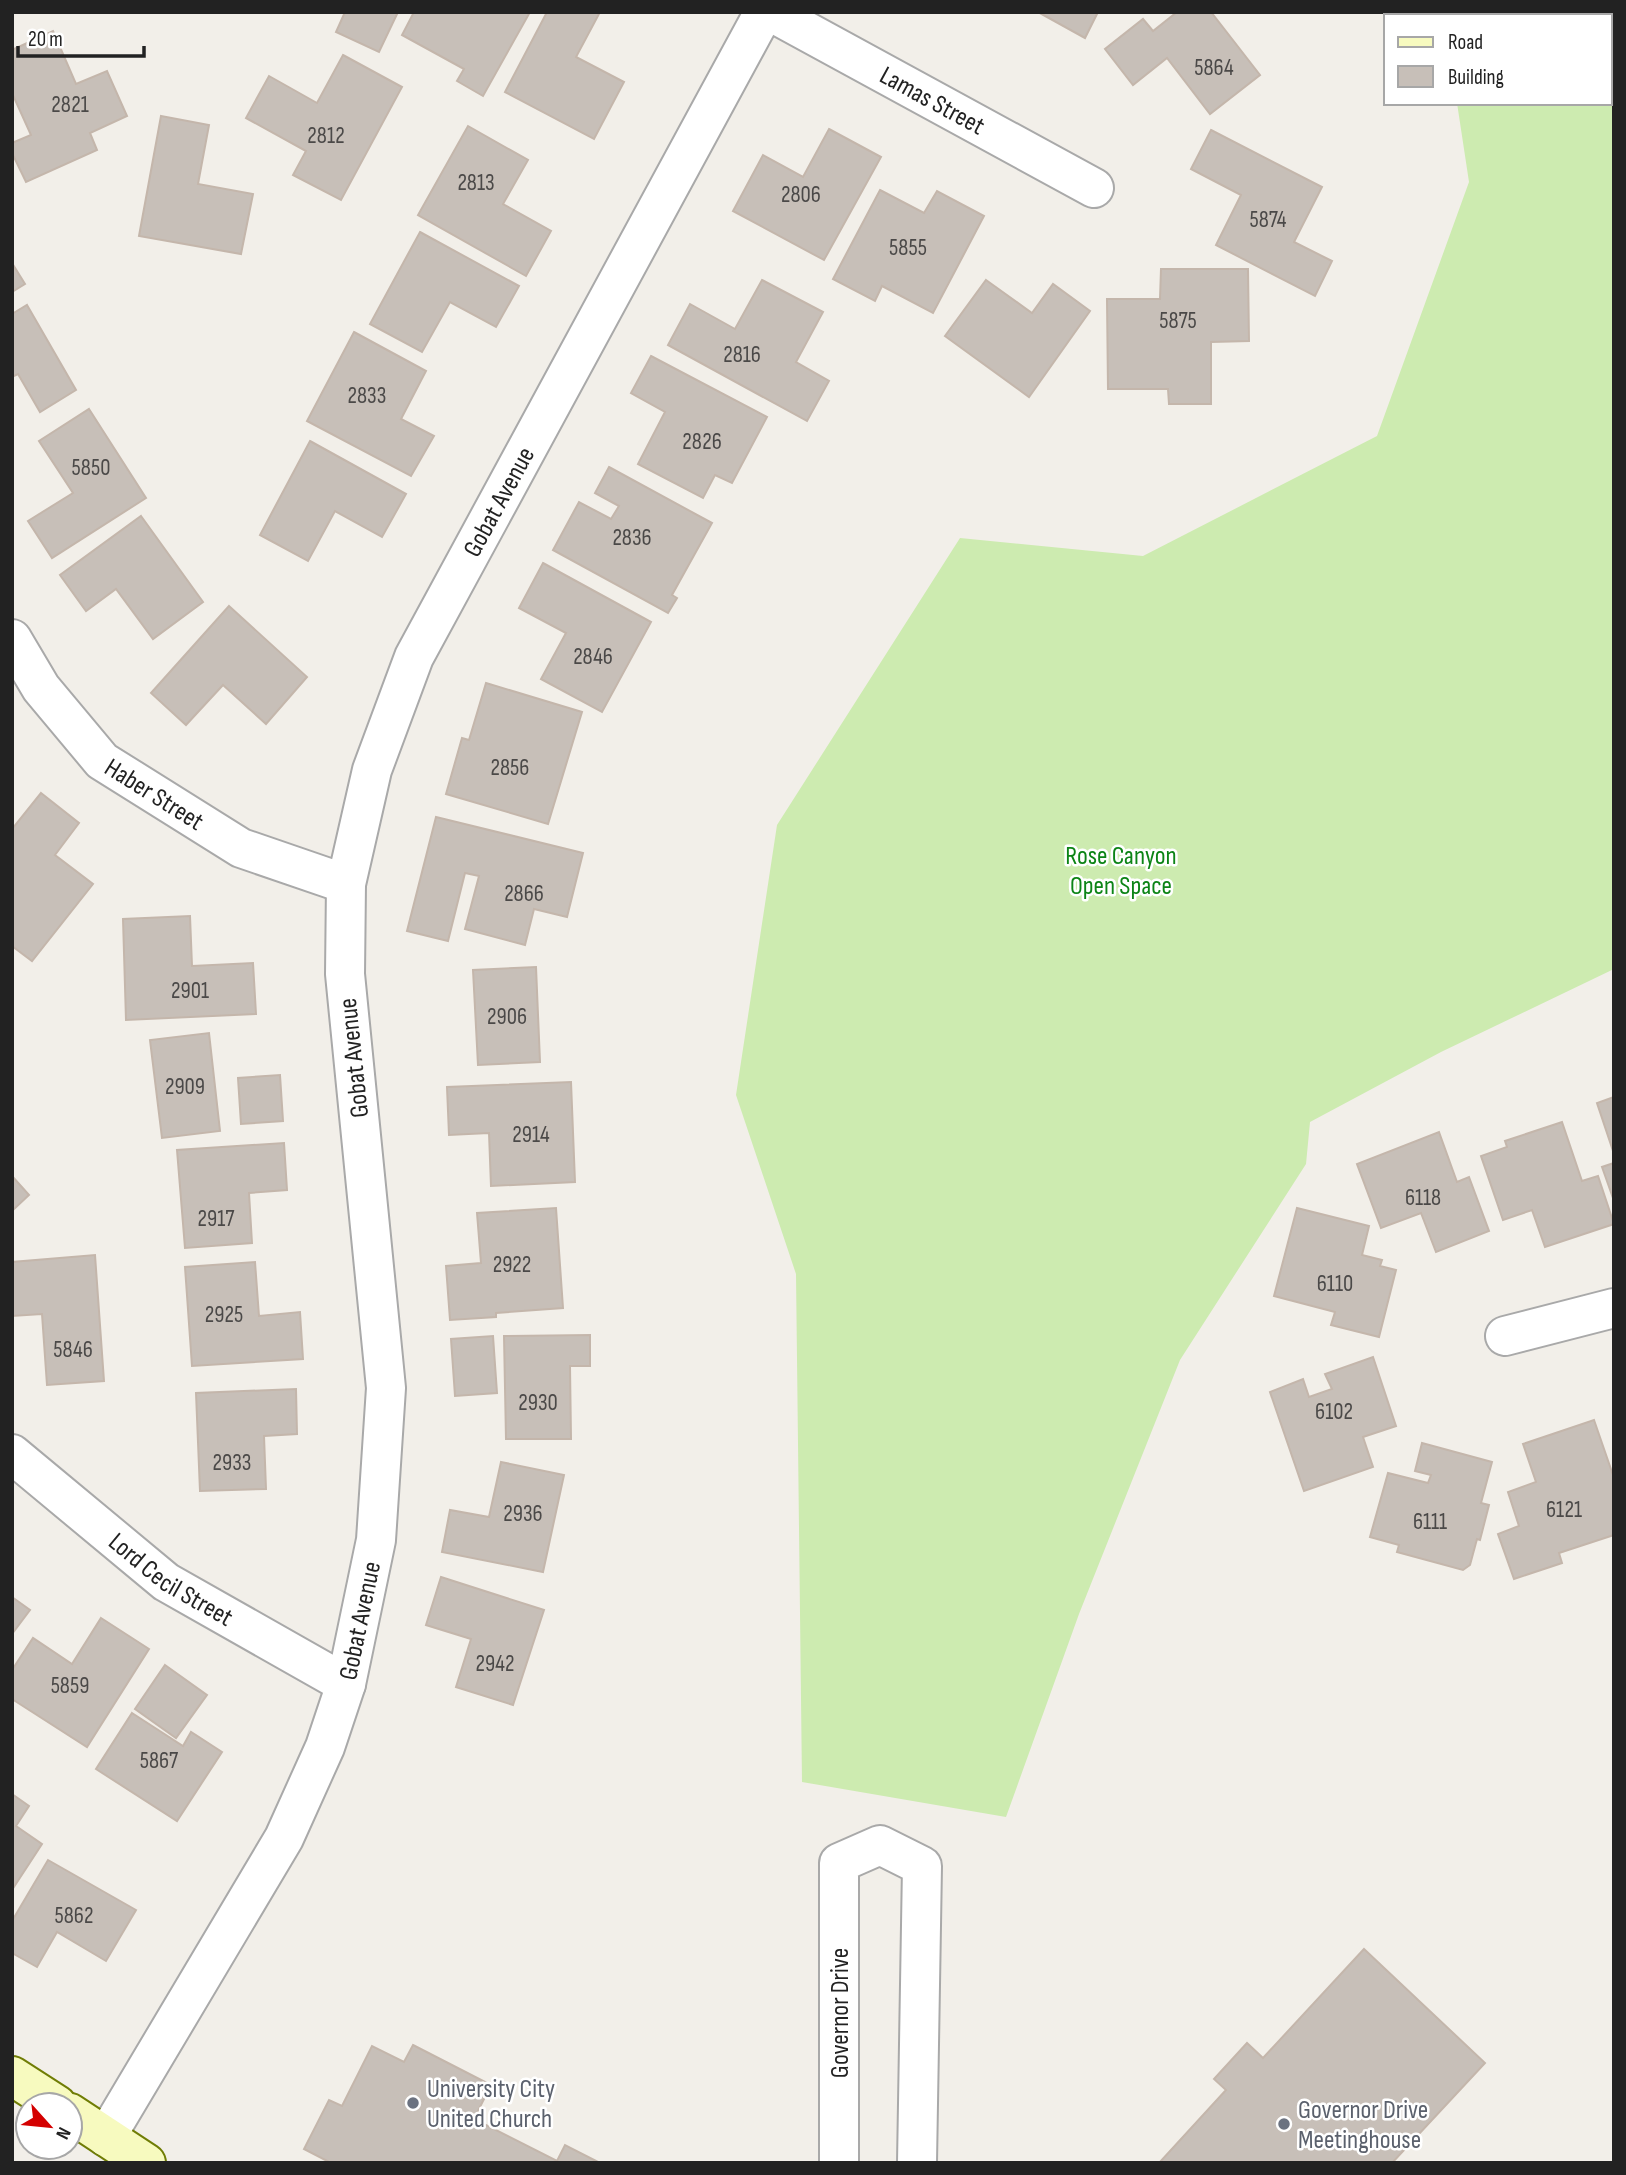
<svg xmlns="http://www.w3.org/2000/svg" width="1626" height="2175" font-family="'Sofia Sans Condensed',sans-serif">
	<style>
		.grass { fill: #cdebb0 }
		.building { fill: #c7bfb8; stroke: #c4b6ab; stroke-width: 2 }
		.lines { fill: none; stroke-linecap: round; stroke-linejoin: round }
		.street-casing { stroke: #a9a9a9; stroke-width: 42 }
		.secondary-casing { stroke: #707d05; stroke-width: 42 }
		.street { stroke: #fff; stroke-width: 38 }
		.secondary { stroke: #f7fabf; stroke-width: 38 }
		.worship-dot { fill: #6b7280; stroke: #fff; stroke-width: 2.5 }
		.labels { text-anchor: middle; stroke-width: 5; stroke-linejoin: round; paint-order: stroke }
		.number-label { font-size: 23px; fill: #4b4948 }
		.street-label { font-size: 26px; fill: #222; stroke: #fff }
		.park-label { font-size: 26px; fill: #0c8416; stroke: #fff }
		.worship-label { font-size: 26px; fill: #5b616d; stroke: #fff; text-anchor: start }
	</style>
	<rect width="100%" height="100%" fill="#f2efe9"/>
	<polygon class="grass" points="1443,12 1614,12 1614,969 1441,1052 1310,1122 1306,1164 1180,1360 1079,1614 1006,1817 802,1782 796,1274 736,1095 777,825 960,538 1143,556 1377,436 1469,182 1457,103 1610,103 1610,16 1443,16"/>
	<g class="building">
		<polygon points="345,12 398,12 379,52 336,32"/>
		<polygon points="414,12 530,12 483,96 457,81 464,69 402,35"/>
		<polygon points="547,12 600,12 576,57 624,82 594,139 505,92"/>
		<polygon points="1038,12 1098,12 1085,38"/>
		<polygon points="1177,12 1211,12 1260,75 1210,114 1167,58 1133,85 1105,49 1143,19 1153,31"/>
		<polygon points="53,31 76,84 107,71 127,116 90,133 97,150 26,182 12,153 12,143 31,135 12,93 12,50"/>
		<polygon points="343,55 402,87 341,200 293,175 306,151 246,118 269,76 317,103"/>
		<polygon points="161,116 209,125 198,184 253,194 241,254 139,236"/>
		<polygon points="468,126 528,160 503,204 551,231 526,276 418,215"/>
		<polygon points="829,129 881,157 824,260 733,211 763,155 803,177"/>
		<polygon points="1211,130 1322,187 1294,242 1332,261 1315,296 1216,245 1241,195 1191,169"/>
		<polygon points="880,190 924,213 937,191 984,216 933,313 882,286 875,301 833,279"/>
		<polygon points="420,232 519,286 496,327 450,302 422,352 370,324"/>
		<polygon points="12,263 25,284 12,292"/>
		<polygon points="1161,269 1248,269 1249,341 1211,342 1211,404 1169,404 1168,389 1108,389 1107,299 1160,299"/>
		<polygon points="762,280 823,312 796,362 829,381 807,421 668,345 690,304 735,329"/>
		<polygon points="986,280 1032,313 1053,284 1090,311 1029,397 945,336"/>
		<polygon points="27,305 76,390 40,412 18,374 12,377 12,314"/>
		<polygon points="354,332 426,371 401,419 434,436 411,476 307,421"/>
		<polygon points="651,356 767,417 732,483 715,475 703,498 638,464 665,412 631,393"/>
		<polygon points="89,409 146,498 52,558 28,521 73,493 39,441"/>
		<polygon points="310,441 406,494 382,537 335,511 308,561 260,535"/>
		<polygon points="609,467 712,523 672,595 677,598 668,613 553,550 579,502 611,519 619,506 595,493"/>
		<polygon points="141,516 203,602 153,639 116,589 86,611 60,575"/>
		<polygon points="543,563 651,622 602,712 541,679 566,633 519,608"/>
		<polygon points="229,606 307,677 266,724 223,685 186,725 151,693"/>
		<polygon points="486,683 582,712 548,824 446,794 462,738 469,740"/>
		<polygon points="41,793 79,823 55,855 93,884 32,961 12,946 12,829"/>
		<polygon points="436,817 583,853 567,917 534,909 525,945 465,929 479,876 465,873 448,941 407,931"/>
		<polygon points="190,916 192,966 253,963 256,1014 126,1020 123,919"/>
		<polygon points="536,967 540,1062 478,1065 473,970"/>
		<polygon points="209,1033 220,1131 162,1138 150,1040"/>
		<polygon points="280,1075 283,1121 241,1124 238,1078"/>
		<polygon points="571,1082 575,1182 491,1186 489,1133 449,1135 447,1087"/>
		<polygon points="1614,1097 1614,1154 1597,1103"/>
		<polygon points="1562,1122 1582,1181 1598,1176 1614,1224 1545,1247 1532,1210 1503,1220 1481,1156 1507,1147 1505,1141"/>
		<polygon points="1439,1132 1457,1182 1469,1177 1489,1231 1436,1252 1421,1213 1381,1228 1357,1164"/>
		<polygon points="284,1143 287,1190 249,1193 252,1243 185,1248 177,1150"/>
		<polygon points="1614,1163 1614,1201 1602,1167"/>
		<polygon points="12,1176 29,1195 12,1211"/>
		<polygon points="556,1208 563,1308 496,1313 496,1317 450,1320 446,1266 481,1263 477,1213"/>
		<polygon points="1297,1208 1369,1226 1362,1255 1382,1260 1380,1266 1396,1270 1379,1337 1331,1325 1335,1312 1274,1296"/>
		<polygon points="95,1255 104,1381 47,1385 42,1314 12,1316 12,1262"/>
		<polygon points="255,1262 259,1316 300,1312 303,1359 192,1366 185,1267"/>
		<polygon points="590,1335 590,1366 570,1366 571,1439 506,1439 504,1336"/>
		<polygon points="493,1336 497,1393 455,1396 451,1339"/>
		<polygon points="1373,1357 1396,1426 1363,1437 1373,1467 1304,1491 1270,1392 1303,1379 1309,1397 1332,1389 1325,1374"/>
		<polygon points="296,1389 297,1434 264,1436 266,1489 200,1491 196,1393"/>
		<polygon points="1594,1420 1614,1478 1614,1535 1559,1553 1562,1563 1514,1579 1498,1534 1519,1526 1508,1492 1536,1482 1523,1444"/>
		<polygon points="1422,1443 1492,1462 1481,1503 1489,1505 1480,1540 1477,1539 1470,1565 1463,1570 1397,1552 1399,1545 1370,1537 1388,1473 1428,1483 1431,1475 1415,1471"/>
		<polygon points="501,1462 564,1475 543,1572 442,1552 450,1510 489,1517"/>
		<polygon points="441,1577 544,1610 513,1705 456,1687 471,1639 426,1625"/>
		<polygon points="12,1597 30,1610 12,1634"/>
		<polygon points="101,1618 149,1649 87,1747 12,1699 12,1670 33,1638 72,1664"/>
		<polygon points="165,1665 207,1695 176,1738 135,1709"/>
		<polygon points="132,1713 183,1746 191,1732 222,1752 177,1821 96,1769"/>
		<polygon points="12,1794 29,1806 16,1826 42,1844 12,1890"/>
		<polygon points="48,1860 136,1910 106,1961 57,1932 37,1967 12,1953 12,1921"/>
		<polygon points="1364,1949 1485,2063 1392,2163 1159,2163 1226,2090 1214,2079 1247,2043 1263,2058"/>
		<polygon points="413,2045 491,2085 474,2119 557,2161 565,2145 600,2163 331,2163 304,2149 329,2100 342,2106 372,2046 404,2062"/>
	</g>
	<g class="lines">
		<g class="street-casing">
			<g id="street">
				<path id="s1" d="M771 12 1094 188"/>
				<path id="s2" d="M12 639 41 688 102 761 241 848 346 884"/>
				<polyline points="1505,1336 1614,1308"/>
				<path id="s3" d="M12 1454 166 1582 346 1684"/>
				<path id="s4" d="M106 2137 284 1838 325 1747 346 1684 376 1540 386 1388 345 974 346 884 372 770 414 657 764 12"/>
				<polyline points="839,2163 839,1863 880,1845 922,1866 917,2163"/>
			</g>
		</g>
		<g class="secondary-casing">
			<g id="secondary">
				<polyline points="12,2076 57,2105"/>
				<polyline points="70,2113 146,2163"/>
			</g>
		</g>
		<use href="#street" class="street"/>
		<use href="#secondary" class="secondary"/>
	</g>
	<g class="worship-dot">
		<circle cx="413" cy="2103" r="7"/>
		<circle cx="1284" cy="2124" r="7"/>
	</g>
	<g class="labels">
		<g class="number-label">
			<text x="1214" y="75">5864</text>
			<text x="70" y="112">2821</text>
			<text x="326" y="143">2812</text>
			<text x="476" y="190">2813</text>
			<text x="801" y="202">2806</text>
			<text x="1268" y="227">5874</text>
			<text x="908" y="255">5855</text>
			<text x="1178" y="328">5875</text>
			<text x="742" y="362">2816</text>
			<text x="367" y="403">2833</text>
			<text x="702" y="449">2826</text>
			<text x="91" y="475">5850</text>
			<text x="632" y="545">2836</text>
			<text x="593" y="664">2846</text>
			<text x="510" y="775">2856</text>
			<text x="524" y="901">2866</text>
			<text x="190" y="998">2901</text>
			<text x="507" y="1024">2906</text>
			<text x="185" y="1094">2909</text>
			<text x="531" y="1142">2914</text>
			<text x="1423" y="1205">6118</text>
			<text x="216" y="1226">2917</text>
			<text x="512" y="1272">2922</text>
			<text x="1335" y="1291">6110</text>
			<text x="224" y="1322">2925</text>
			<text x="73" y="1357">5846</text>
			<text x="538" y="1410">2930</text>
			<text x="1334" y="1419">6102</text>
			<text x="232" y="1470">2933</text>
			<text x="1564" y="1517">6121</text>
			<text x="523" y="1521">2936</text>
			<text x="1430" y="1529">6111</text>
			<text x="495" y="1671">2942</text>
			<text x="70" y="1693">5859</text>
			<text x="159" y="1768">5867</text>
			<text x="74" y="1923">5862</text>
		</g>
		<g class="street-label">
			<text dy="9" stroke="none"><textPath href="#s1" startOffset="184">Lamas Street</textPath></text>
			<text dy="9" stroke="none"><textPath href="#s4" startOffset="1734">Gobat Avenue</textPath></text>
			<text dy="9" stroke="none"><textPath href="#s2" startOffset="214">Haber Street</textPath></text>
			<text transform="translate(353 1058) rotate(-96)" y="9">Gobat Avenue</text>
			<text dy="9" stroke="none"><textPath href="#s3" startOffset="203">Lord Cecil Street</textPath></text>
			<text dy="9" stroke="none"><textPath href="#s4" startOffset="579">Gobat Avenue</textPath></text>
			<text transform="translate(839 2013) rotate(-90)" y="9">Governor Drive</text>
		</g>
		<g class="park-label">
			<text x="1121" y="864">Rose Canyon<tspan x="1121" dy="30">Open Space</tspan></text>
		</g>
		<g class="worship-label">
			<text x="427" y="2097">University City<tspan x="427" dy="30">United Church</tspan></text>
			<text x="1298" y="2118">Governor Drive<tspan x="1298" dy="30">Meetinghouse</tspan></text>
		</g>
	</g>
	<rect width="1626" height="2175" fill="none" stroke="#222222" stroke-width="28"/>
	<rect x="1384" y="14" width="228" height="91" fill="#ffffff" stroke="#a7a7a7" stroke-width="2"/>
	<rect x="1398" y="37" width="35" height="10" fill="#f7fabf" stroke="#a7a7a7" stroke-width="2"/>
	<text x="1448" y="49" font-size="21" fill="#222222">Road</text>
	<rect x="1398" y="66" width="35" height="21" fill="#c7bfb8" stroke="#a7a7a7" stroke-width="2"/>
	<text x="1448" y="84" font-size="21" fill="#222222">Building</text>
	<g transform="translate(49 2126) rotate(117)"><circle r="33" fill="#ffffff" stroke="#a7a7a7" stroke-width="2"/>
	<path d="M0-5L12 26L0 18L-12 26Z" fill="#d40000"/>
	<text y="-10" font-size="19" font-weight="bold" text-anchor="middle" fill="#222222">N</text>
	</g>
	<path d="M18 46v10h126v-10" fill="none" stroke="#222222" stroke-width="3.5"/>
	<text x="28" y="46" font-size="21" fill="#222222" stroke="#ffffff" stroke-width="5" paint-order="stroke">20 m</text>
</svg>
